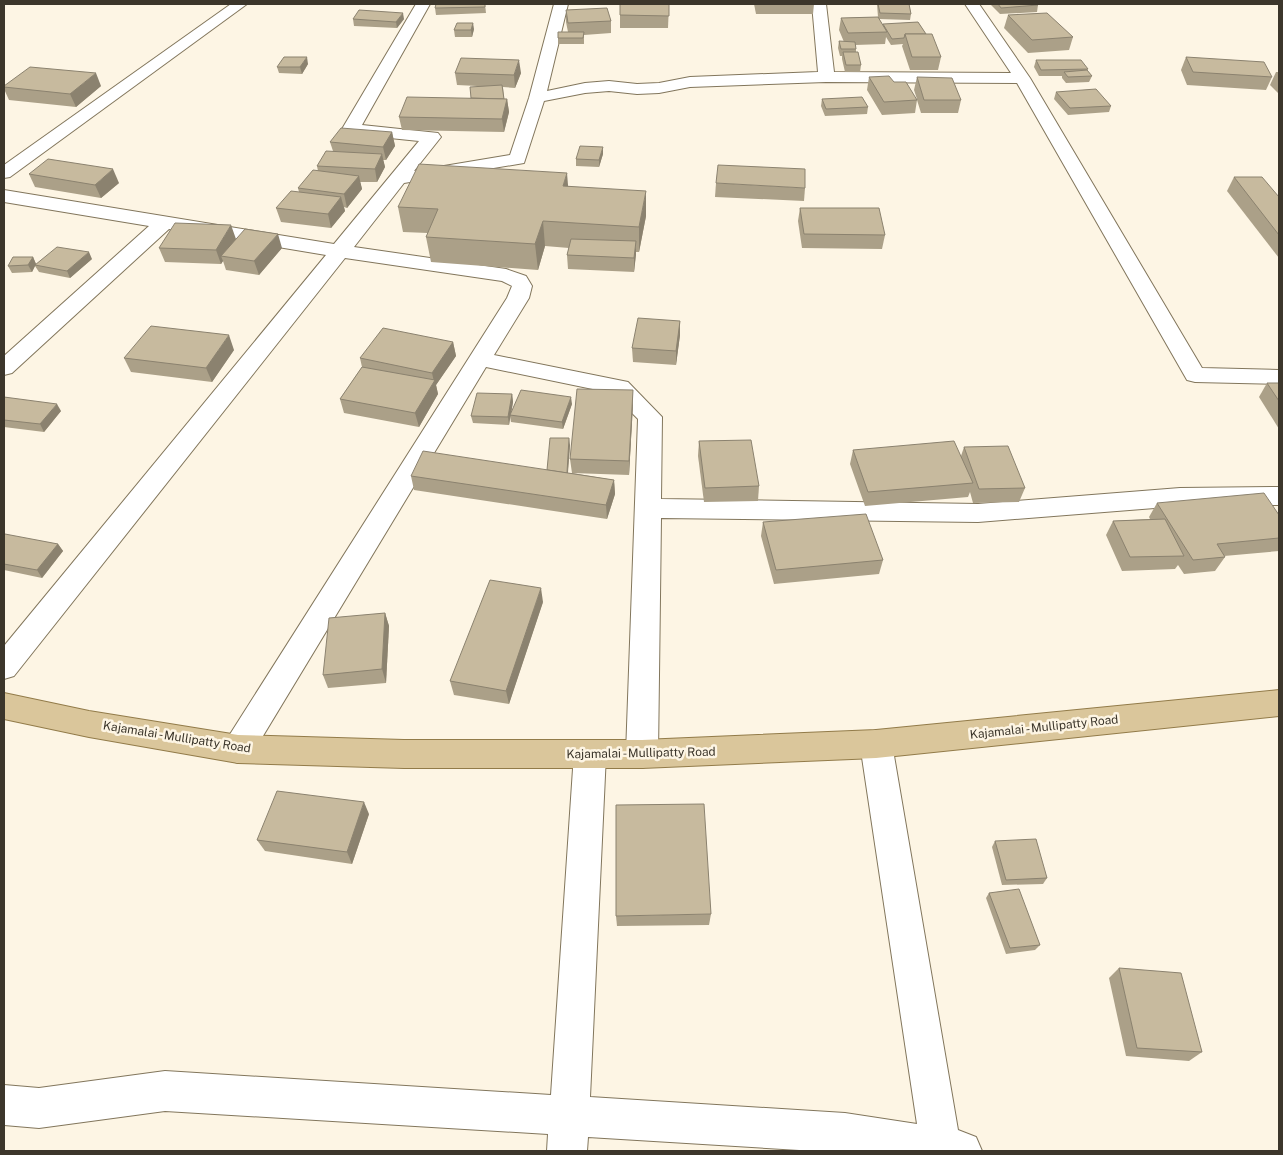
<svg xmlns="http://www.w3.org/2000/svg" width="1283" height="1155" font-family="'Public Sans',sans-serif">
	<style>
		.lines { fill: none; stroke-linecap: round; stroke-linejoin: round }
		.minor-casing { stroke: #82765c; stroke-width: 2 }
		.major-casing { stroke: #927b49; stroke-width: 2 }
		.minor { fill: #fff; fill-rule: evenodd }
		.major { fill: #dac69b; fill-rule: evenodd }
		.wall { fill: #aba088 }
		.shaded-wall { fill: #8b826f }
		.building { fill: #c7ba9e; stroke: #8b826f }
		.labels { text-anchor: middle; stroke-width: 5; stroke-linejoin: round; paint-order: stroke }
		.street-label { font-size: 12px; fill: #3c362b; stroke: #fdf5e4 }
	</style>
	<rect width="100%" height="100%" fill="#fdf5e4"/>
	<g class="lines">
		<g class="minor-casing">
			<g id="minor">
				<polygon points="231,4 247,4 10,177 4,178 4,165"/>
				<polygon points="416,4 430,4 362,125 438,133 441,137 414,171 510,155 529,98 554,4 568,4 547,91 585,83 609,81 637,84 659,83 690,77 818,72 812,4 826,4 834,72 1011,73 965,4 979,4 1030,78 1202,368 1279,370 1279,384 1195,382 1187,380 1017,83 826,82 690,87 659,93 637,94 609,91 585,93 544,101 524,163 404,183 354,247 506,269 526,276 532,286 529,298 494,355 628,382 662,417 661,499 978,504 1180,488 1279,487 1279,505 1180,506 978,522 661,518 658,754 653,764 642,768 631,764 626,754 638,419 612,393 486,367 249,759 238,763 227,759 222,749 227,739 507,298 512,286 502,281 345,258 14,676 4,679 4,646 326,255 169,229 12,373 4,375 4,356 149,226 4,202 4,190 334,244 419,141 351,134 345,133 342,129"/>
				<polygon points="876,730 887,734 892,744 958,1130 976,1137 982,1151 816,1151 588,1137 587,1151 547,1151 548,1134 165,1111 39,1128 4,1125 4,1085 39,1088 165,1071 551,1095 574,754 579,744 590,740 601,744 606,754 590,1097 845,1113 917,1124 860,744 865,734"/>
			</g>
		</g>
		<g class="major-casing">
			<polygon id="major" points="1279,690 1279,716 876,758 642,768 404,768 238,763 89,737 4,719 4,693 89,711 238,735 404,740 642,740 876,730"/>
		</g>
		<use href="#minor" class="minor"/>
		<use href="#major" class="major"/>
	</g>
	<g class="wall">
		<polygon points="485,4 486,13 436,15 435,8"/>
		<polygon points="669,4 668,28 620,28 620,15"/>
		<polygon points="754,4 814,4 813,14 756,14"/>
		<polygon points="877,4 909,4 911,14 910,20 879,19 883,25 918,22 941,57 938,70 910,70 902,46 903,44 891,45 886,37 885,44 855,45 856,49 856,52 861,65 860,72 845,72 842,59 842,56 840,56 838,48 839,41 844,42 839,30 841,18 878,17"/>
		<polygon points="990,4 1037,4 1038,5 1037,12 1000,14"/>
		<polygon points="566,10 611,21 611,33 584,35 584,44 558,44 558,38 568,32 566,22"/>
		<polygon points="1008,15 1073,37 1069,50 1028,53 1004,28"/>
		<polygon points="353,19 404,19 397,28 354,26"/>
		<polygon points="474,29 472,37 455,37 454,30"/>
		<polygon points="1186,57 1272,77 1266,90 1187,85 1181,70"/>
		<polygon points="1036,60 1088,69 1087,71 1092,76 1089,82 1066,83 1062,78 1062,76 1039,76 1034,67"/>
		<polygon points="308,64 302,74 279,73 277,67"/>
		<polygon points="1276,72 1279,72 1279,94 1270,85"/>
		<polygon points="455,73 521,73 515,88 503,87 504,99 507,99 509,112 504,132 402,130 399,117 471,98 477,86 457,85"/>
		<polygon points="869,77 917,99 914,90 917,77 961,100 958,113 921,113 917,100 915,113 882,115 867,90"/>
		<polygon points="4,86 101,86 76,107 9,100 4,89"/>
		<polygon points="1056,92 1111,106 1109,112 1068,115 1054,99"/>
		<polygon points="822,99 868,107 867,114 825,116 821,106"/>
		<polygon points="392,132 395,146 386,160 383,160 385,167 377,182 360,182 362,189 347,208 344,207 345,211 331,228 281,222 276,208 299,192 298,188 318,171 317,166 333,151 330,142"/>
		<polygon points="603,154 599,167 576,166 576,159"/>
		<polygon points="29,174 119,183 101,198 35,187"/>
		<polygon points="1234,177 1279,197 1279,258 1227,191"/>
		<polygon points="716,183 805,188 804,201 715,197"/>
		<polygon points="568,186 646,216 639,252 636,252 634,272 568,269 567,255 569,248 545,246 538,270 431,262 426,237 428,233 403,232 398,207"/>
		<polygon points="800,208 885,235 882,249 802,248 798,221"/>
		<polygon points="236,239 234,242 282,248 259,275 226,270 223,261 221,264 165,262 159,248"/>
		<polygon points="33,257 36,264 92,259 70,278 39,272 35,266 32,272 12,273 8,266"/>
		<polygon points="680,321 680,335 676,365 633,362 632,348"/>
		<polygon points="453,342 456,356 436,385 438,394 419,427 344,413 340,399 362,367 360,358"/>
		<polygon points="234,350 212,382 131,372 124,358"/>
		<polygon points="1267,383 1279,383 1279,429 1259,397"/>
		<polygon points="512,394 513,402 511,414 572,404 563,429 511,422 510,416 509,425 473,423 471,416"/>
		<polygon points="4,397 61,411 44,432 4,427"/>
		<polygon points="633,404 629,475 572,473 614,480 615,494 607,519 414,490 411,476 547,470 570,445 568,473 572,473 570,459"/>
		<polygon points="699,441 759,486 758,501 704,502 698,456"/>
		<polygon points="964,447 1025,488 1019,502 973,503 970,492 968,497 865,506 850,464 853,450 961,456"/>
		<polygon points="1157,503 1279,515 1279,551 1224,556 1225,557 1215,571 1184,574 1178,565 1175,569 1122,571 1106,535 1113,521 1150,519 1149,517"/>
		<polygon points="763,522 883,560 879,574 774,584 761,536"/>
		<polygon points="4,535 58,544 63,551 42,578 4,570"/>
		<polygon points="543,602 509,704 454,695 450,681"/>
		<polygon points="385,613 389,626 386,683 328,688 323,675"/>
		<polygon points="369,814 352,864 265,851 257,840"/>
		<polygon points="995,841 1047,878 1043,884 1002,885 992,847"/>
		<polygon points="989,893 1040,945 1035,950 1006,954 986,898"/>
		<polygon points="711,914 709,925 617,926 616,916"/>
		<polygon points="1119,968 1202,1052 1189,1061 1126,1056 1109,978"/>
	</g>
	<g class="shaded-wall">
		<polygon points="403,13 404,19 397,28 396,22"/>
		<polygon points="473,23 474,29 472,37 471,30"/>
		<polygon points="307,57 308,64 302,74 300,67"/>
		<polygon points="519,60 521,73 515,88 514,75"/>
		<polygon points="96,73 101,86 76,107 70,94"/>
		<polygon points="507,99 509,112 504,132 502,119"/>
		<polygon points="392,132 395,146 386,160 383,147"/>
		<polygon points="603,147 603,154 599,167 599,160"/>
		<polygon points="382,154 385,167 377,182 375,169"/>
		<polygon points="113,169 119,183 101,198 95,185"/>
		<polygon points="567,173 569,197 563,186"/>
		<polygon points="359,176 362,189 347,208 344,194"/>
		<polygon points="646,191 646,216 639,252 639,227"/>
		<polygon points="341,197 345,211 331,228 328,214"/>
		<polygon points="543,221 545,246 538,270 535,244"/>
		<polygon points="231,225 236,239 225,257 221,256 223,261 221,264 216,250"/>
		<polygon points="278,234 282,248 259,275 254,261"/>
		<polygon points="636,241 636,255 634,272 634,258"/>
		<polygon points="89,252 92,259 70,278 67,271"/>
		<polygon points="33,257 36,264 32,272 28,265"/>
		<polygon points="680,321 680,335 676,365 676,351"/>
		<polygon points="229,335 234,350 212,382 206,368"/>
		<polygon points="453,342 456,356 436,385 438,394 419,427 415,413 434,382 432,373"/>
		<polygon points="633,390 633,404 629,475 629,461"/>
		<polygon points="512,394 513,402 509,425 508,417"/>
		<polygon points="571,397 572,404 563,429 562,422"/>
		<polygon points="57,404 61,411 44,432 40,424"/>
		<polygon points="569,438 570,445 567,481 567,473"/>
		<polygon points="614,480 615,494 607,519 606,505"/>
		<polygon points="58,544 63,551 42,578 37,570"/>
		<polygon points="541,588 543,602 509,704 506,691"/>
		<polygon points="385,613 389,626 386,683 382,669"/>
		<polygon points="364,802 369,814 352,864 347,852"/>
	</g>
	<g class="building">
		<polygon points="436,4 485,4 485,7 435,8"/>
		<polygon points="620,4 669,4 669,16 620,15"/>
		<polygon points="878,4 909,4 911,14 880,13"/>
		<polygon points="998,4 1037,4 1038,5 1001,8"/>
		<polygon points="607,8 611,21 568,23 566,10"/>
		<polygon points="359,10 403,13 396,22 353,19"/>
		<polygon points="1047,13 1073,37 1032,40 1008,15"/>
		<polygon points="878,17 887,32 848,33 841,18"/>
		<polygon points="918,22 926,34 905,34 904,38 892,39 883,24"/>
		<polygon points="457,23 473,23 471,30 454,30"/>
		<polygon points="558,32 584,32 583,38 558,38"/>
		<polygon points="905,34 932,34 941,57 912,57"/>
		<polygon points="839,41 855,42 856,49 841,49"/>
		<polygon points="843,52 858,52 861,65 846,65"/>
		<polygon points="284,57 307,57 300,67 277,67"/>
		<polygon points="1186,57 1264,62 1272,77 1193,72"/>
		<polygon points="461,58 519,60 514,75 455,73"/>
		<polygon points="1036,60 1081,60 1088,69 1041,70"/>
		<polygon points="30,67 96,73 70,94 4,87 4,86"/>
		<polygon points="1087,70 1092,76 1068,77 1064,72"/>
		<polygon points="889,76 894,82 906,82 917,100 884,102 869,77"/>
		<polygon points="917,77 952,78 961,100 924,100"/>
		<polygon points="502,85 504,99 471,98 470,87"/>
		<polygon points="1096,89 1111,106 1070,108 1056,92"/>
		<polygon points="407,97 507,99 502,119 399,117"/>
		<polygon points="862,97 868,107 826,109 822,99"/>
		<polygon points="341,128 392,132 383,147 330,142"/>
		<polygon points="580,146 603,147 599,160 576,159"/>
		<polygon points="326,151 382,154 375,169 317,166"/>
		<polygon points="48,159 113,169 95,185 29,174"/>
		<polygon points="419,164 567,173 563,186 646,191 639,227 543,221 535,244 426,237 438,209 398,207"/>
		<polygon points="718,165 805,169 805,188 716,183"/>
		<polygon points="313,170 359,176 344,194 298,188"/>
		<polygon points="1234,177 1262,177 1279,197 1279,235"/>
		<polygon points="291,191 341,197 328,214 276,208"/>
		<polygon points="800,208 879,208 885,235 804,234"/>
		<polygon points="175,223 231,225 216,250 159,248"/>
		<polygon points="245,229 278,234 254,261 221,256"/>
		<polygon points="571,239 636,241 634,258 567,255"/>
		<polygon points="57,247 89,252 67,271 35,265"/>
		<polygon points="13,257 33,257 28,265 8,266"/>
		<polygon points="638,318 680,321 676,351 632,348"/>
		<polygon points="151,326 229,335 206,368 124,358"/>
		<polygon points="383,328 453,342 432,373 360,358"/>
		<polygon points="362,367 435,380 415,413 340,399"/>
		<polygon points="1267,383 1279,383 1279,401"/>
		<polygon points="577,389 633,390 629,461 570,459"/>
		<polygon points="521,390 571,397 562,422 510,415"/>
		<polygon points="477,393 512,394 508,417 471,416"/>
		<polygon points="4,397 57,404 40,424 4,420"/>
		<polygon points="550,438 569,438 567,473 547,470"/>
		<polygon points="751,440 759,486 705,488 699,441"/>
		<polygon points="954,441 973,483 868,492 853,450"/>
		<polygon points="1008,446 1025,488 979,489 964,447"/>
		<polygon points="423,451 614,480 606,505 411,476"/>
		<polygon points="1264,493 1279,515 1279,538 1217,544 1225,557 1193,560 1157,503"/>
		<polygon points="866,514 883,560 776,570 763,522"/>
		<polygon points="1165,519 1184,556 1130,557 1113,521"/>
		<polygon points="5,534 58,544 37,570 4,564 4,535"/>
		<polygon points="490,580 541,588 506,691 450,681"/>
		<polygon points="385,613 382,669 323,675 329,618"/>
		<polygon points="277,791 364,802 347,852 257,840"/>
		<polygon points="704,804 711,914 616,916 616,805"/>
		<polygon points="1036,839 1047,878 1006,880 995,841"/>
		<polygon points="1019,889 1040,945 1010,948 989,893"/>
		<polygon points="1119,968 1181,973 1202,1052 1137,1048"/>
	</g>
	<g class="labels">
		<g class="street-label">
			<text transform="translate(1044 727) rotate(-6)" y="4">Kajamalai - Mullipatty Road</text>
			<text transform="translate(177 737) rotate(9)" y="4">Kajamalai - Mullipatty Road</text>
			<text transform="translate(641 753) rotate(-1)" y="4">Kajamalai - Mullipatty Road</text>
		</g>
	</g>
	<rect width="1283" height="1155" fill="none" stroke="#3c362b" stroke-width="10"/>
</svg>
